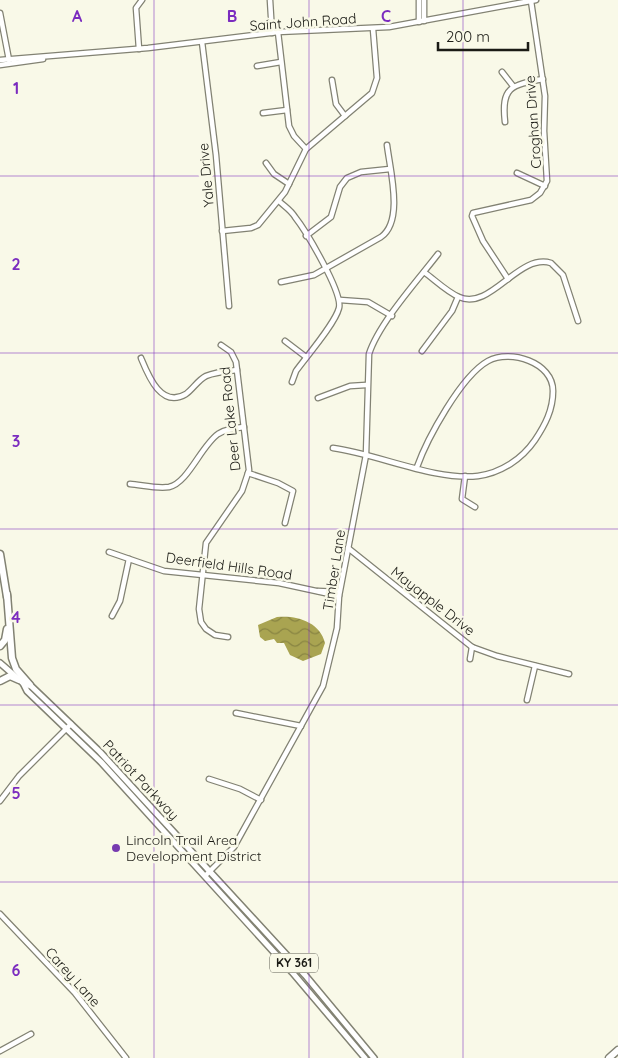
<svg xmlns="http://www.w3.org/2000/svg" width="618" height="1058" font-family="Quicksand,sans-serif">
	<style>
		.water { fill: url(#water-waves) }
		.lines { fill: none; stroke-linecap: round; stroke-linejoin: round }
		.minor-casing { stroke: #828273; stroke-width: 7 }
		.major-casing { stroke: #828273; stroke-width: 8 }
		.highway-casing { stroke: #828273; stroke-width: 9 }
		.minor { stroke: #fff; stroke-width: 4.5 }
		.major { stroke: #fff; stroke-width: 5 }
		.highway { stroke: #fff; stroke-width: 6 }
		.grid { fill: none; stroke: #7b2cbf; stroke-width: 1; stroke-opacity: 0.55 }
		.poi-dot { fill: #773bb0; stroke: #f9f9e8; stroke-width: 2 }
		.labels { text-anchor: middle; stroke-width: 5; stroke-linejoin: round; paint-order: stroke }
		.shield { fill: #f9f9e8; stroke: #5e5e54; stroke-width: 1 }
		.shield-label { font-size: 12px; font-weight: bold; fill: #1b1b15 }
		.street-label { font-size: 14px; fill: #1b1b15; stroke: #f9f9e8 }
		.poi-label { font-size: 14px; fill: #1b1b15; stroke: #f9f9e8; text-anchor: start }
		.grid-label { font-size: 16px; text-anchor: middle; font-weight: bold; fill: #7b2cbf; stroke: #f9f9e8; stroke-width: 5; stroke-linejoin: round; paint-order: stroke }
	</style>
	<defs>
		<pattern id="water-waves" width="16" height="10" patternUnits="userSpaceOnUse" patternTransform="scale(1.25)"><rect width="16" height="10" fill="#a9a451"/><path d="M0 5q4-4 8 0t8 0" fill="none" stroke="#898542"/></pattern>
	</defs>
	<rect width="100%" height="100%" fill="#f9f9e8"/>
	<path class="water" d="M277 617C297 615 320 622 325 643L321 654 303 661 290 655 284 643H277L274 639 265 641 260 637 258 625Z"/>
	<g class="lines">
		<g class="minor-casing">
			<g id="minor">
				<polyline points="270,0 272,33"/>
				<polyline points="0,13 9,60"/>
				<polyline points="424,21 424,0"/>
				<polyline points="419,22 419,0"/>
				<polyline points="278,32 289,126 294,136 306,149"/>
				<polyline points="202,42 216,155 229,306"/>
				<polyline points="139,49 136,8 142,0"/>
				<polyline points="0,60 148,48 278,32 389,27 536,0"/>
				<polyline points="0,65 43,59"/>
				<polyline points="257,66 281,62"/>
				<polyline points="502,72 513,86"/>
				<polyline points="332,80 336,104 345,116"/>
				<polyline points="263,113 287,110"/>
				<path d="M505 122C501 87 511 85 543 79"/>
				<polyline points="266,163 274,174 289,184"/>
				<polyline points="517,173 545,186"/>
				<path d="M279 201C284 206 291 210 295 217 306 231 343 293 339 308 335 324 306 357 296 371L292 382"/>
				<polyline points="222,231 251,228 258,225 285,192 306,149 372,93 377,78 373,29"/>
				<polyline points="306,236 331,217 340,187 347,178 361,172 390,169"/>
				<path d="M424 272C435 280 447 292 459 297 491 311 518 253 551 263L563 275 578 321"/>
				<polyline points="508,279 483,241 472,216 473,213 531,200 540,193 547,181 544,131 545,96 531,1"/>
				<path d="M281 282 314 275 381 237C404 221 390 170 387 145"/>
				<polyline points="340,300 368,302 392,316"/>
				<polyline points="285,341 306,357"/>
				<polyline points="221,345 231,352 236,362 249,470 242,491 206,543 199,609 201,622 206,629 215,635 228,637"/>
				<polyline points="422,351 452,311 458,297"/>
				<path d="M141 358C148 375 161 409 186 394 193 389 198 380 206 376 215 372 227 371 237 370"/>
				<polyline points="318,398 350,386 366,385"/>
				<path d="M333 448C378 454 435 481 478 476 501 473 522 459 535 440 545 425 553 410 553 391 553 362 510 349 488 361 461 376 427 439 417 467"/>
				<polyline points="248,473 278,483 293,491 285,523"/>
				<polyline points="465,476 462,499 475,507"/>
				<path d="M130 484C142 485 157 489 169 487 188 483 201 446 218 434 226 429 235 428 244 427"/>
				<polyline points="348,548 472,647 497,656 569,674"/>
				<polyline points="109,552 164,571 279,583 339,596"/>
				<polyline points="318,591 339,592"/>
				<polyline points="112,616 120,601 129,559"/>
				<polyline points="470,659 472,647"/>
				<polyline points="527,700 535,666"/>
				<polyline points="236,713 301,726"/>
				<polyline points="209,779 240,789 261,800"/>
				<polyline points="0,801 19,776 71,724"/>
				<path d="M205 876 234 847 323 686 337 628 339 596 366 455 369 354C379 323 418 280 438 254"/>
				<polyline points="0,914 75,993 126,1058"/>
				<polyline points="0,1051 31,1034"/>
			</g>
		</g>
		<g class="major-casing">
			<g id="major">
				<polyline points="0,663 23,683 30,685 100,752 305,975 374,1058"/>
				<polyline points="23,683 27,691 101,762 292,972 365,1058"/>
			</g>
		</g>
		<g class="highway-casing">
			<g id="highway">
				<polyline points="0,554 7,597"/>
				<polyline points="7,594 12,658 16,669 30,685"/>
				<polyline points="0,646 5,640 7,629"/>
				<polyline points="0,681 10,676 19,680"/>
				<polyline points="609,1058 618,1050"/>
			</g>
		</g>
		<use href="#minor" class="minor"/>
		<use href="#major" class="major"/>
		<use href="#highway" class="highway"/>
	</g>
	<path class="grid" d="M154 0V1058M309 0V1058M463 0V1058M0 176H618M0 353H618M0 529H618M0 705H618M0 882H618"/>
	<circle class="poi-dot" cx="116" cy="848" r="5"/>
	<g class="labels">
		<rect class="shield" x="270" y="953.5" width="48" height="19" rx="4"/>
		<g class="shield-label">
			<text x="294" y="967">KY 361</text>
		</g>
		<g class="street-label">
			<text transform="translate(303 22) rotate(-4)" y="5">Saint John Road</text>
			<text transform="translate(533 122) rotate(-94)" y="5">Croghan Drive</text>
			<text transform="translate(206 175) rotate(-95)" y="5">Yale Drive</text>
			<text transform="translate(230 419) rotate(-96)" y="5">Deer Lake Road</text>
			<text transform="translate(229 566) rotate(8)" y="5">Deerfield Hills Road</text>
			<text transform="translate(334 570) rotate(-81)" y="5">Timber Lane</text>
			<text transform="translate(433 601) rotate(38)" y="5">Mayapple Drive</text>
			<text transform="translate(141 780) rotate(47)" y="5">Patriot Parkway</text>
			<text transform="translate(73 977) rotate(48)" y="5">Carey Lane</text>
		</g>
		<g class="poi-label">
			<text x="126" y="845">Lincoln Trail Area<tspan x="126" dy="16">Development District</tspan></text>
		</g>
	</g>
	<g class="grid-label">
		<text x="77" y="22">A</text>
		<text x="232" y="22">B</text>
		<text x="386" y="22">C</text>
		<text x="16" y="94">1</text>
		<text x="16" y="270">2</text>
		<text x="16" y="447">3</text>
		<text x="16" y="623">4</text>
		<text x="16" y="799">5</text>
		<text x="16" y="976">6</text>
	</g>
	<path d="M438 42v8h90v-8" fill="none" stroke="#1b1b15" stroke-width="2.5"/>
	<text x="446" y="42" font-size="15" fill="#1b1b15" stroke="#f9f9e8" stroke-width="4" paint-order="stroke">200 m</text>
</svg>
